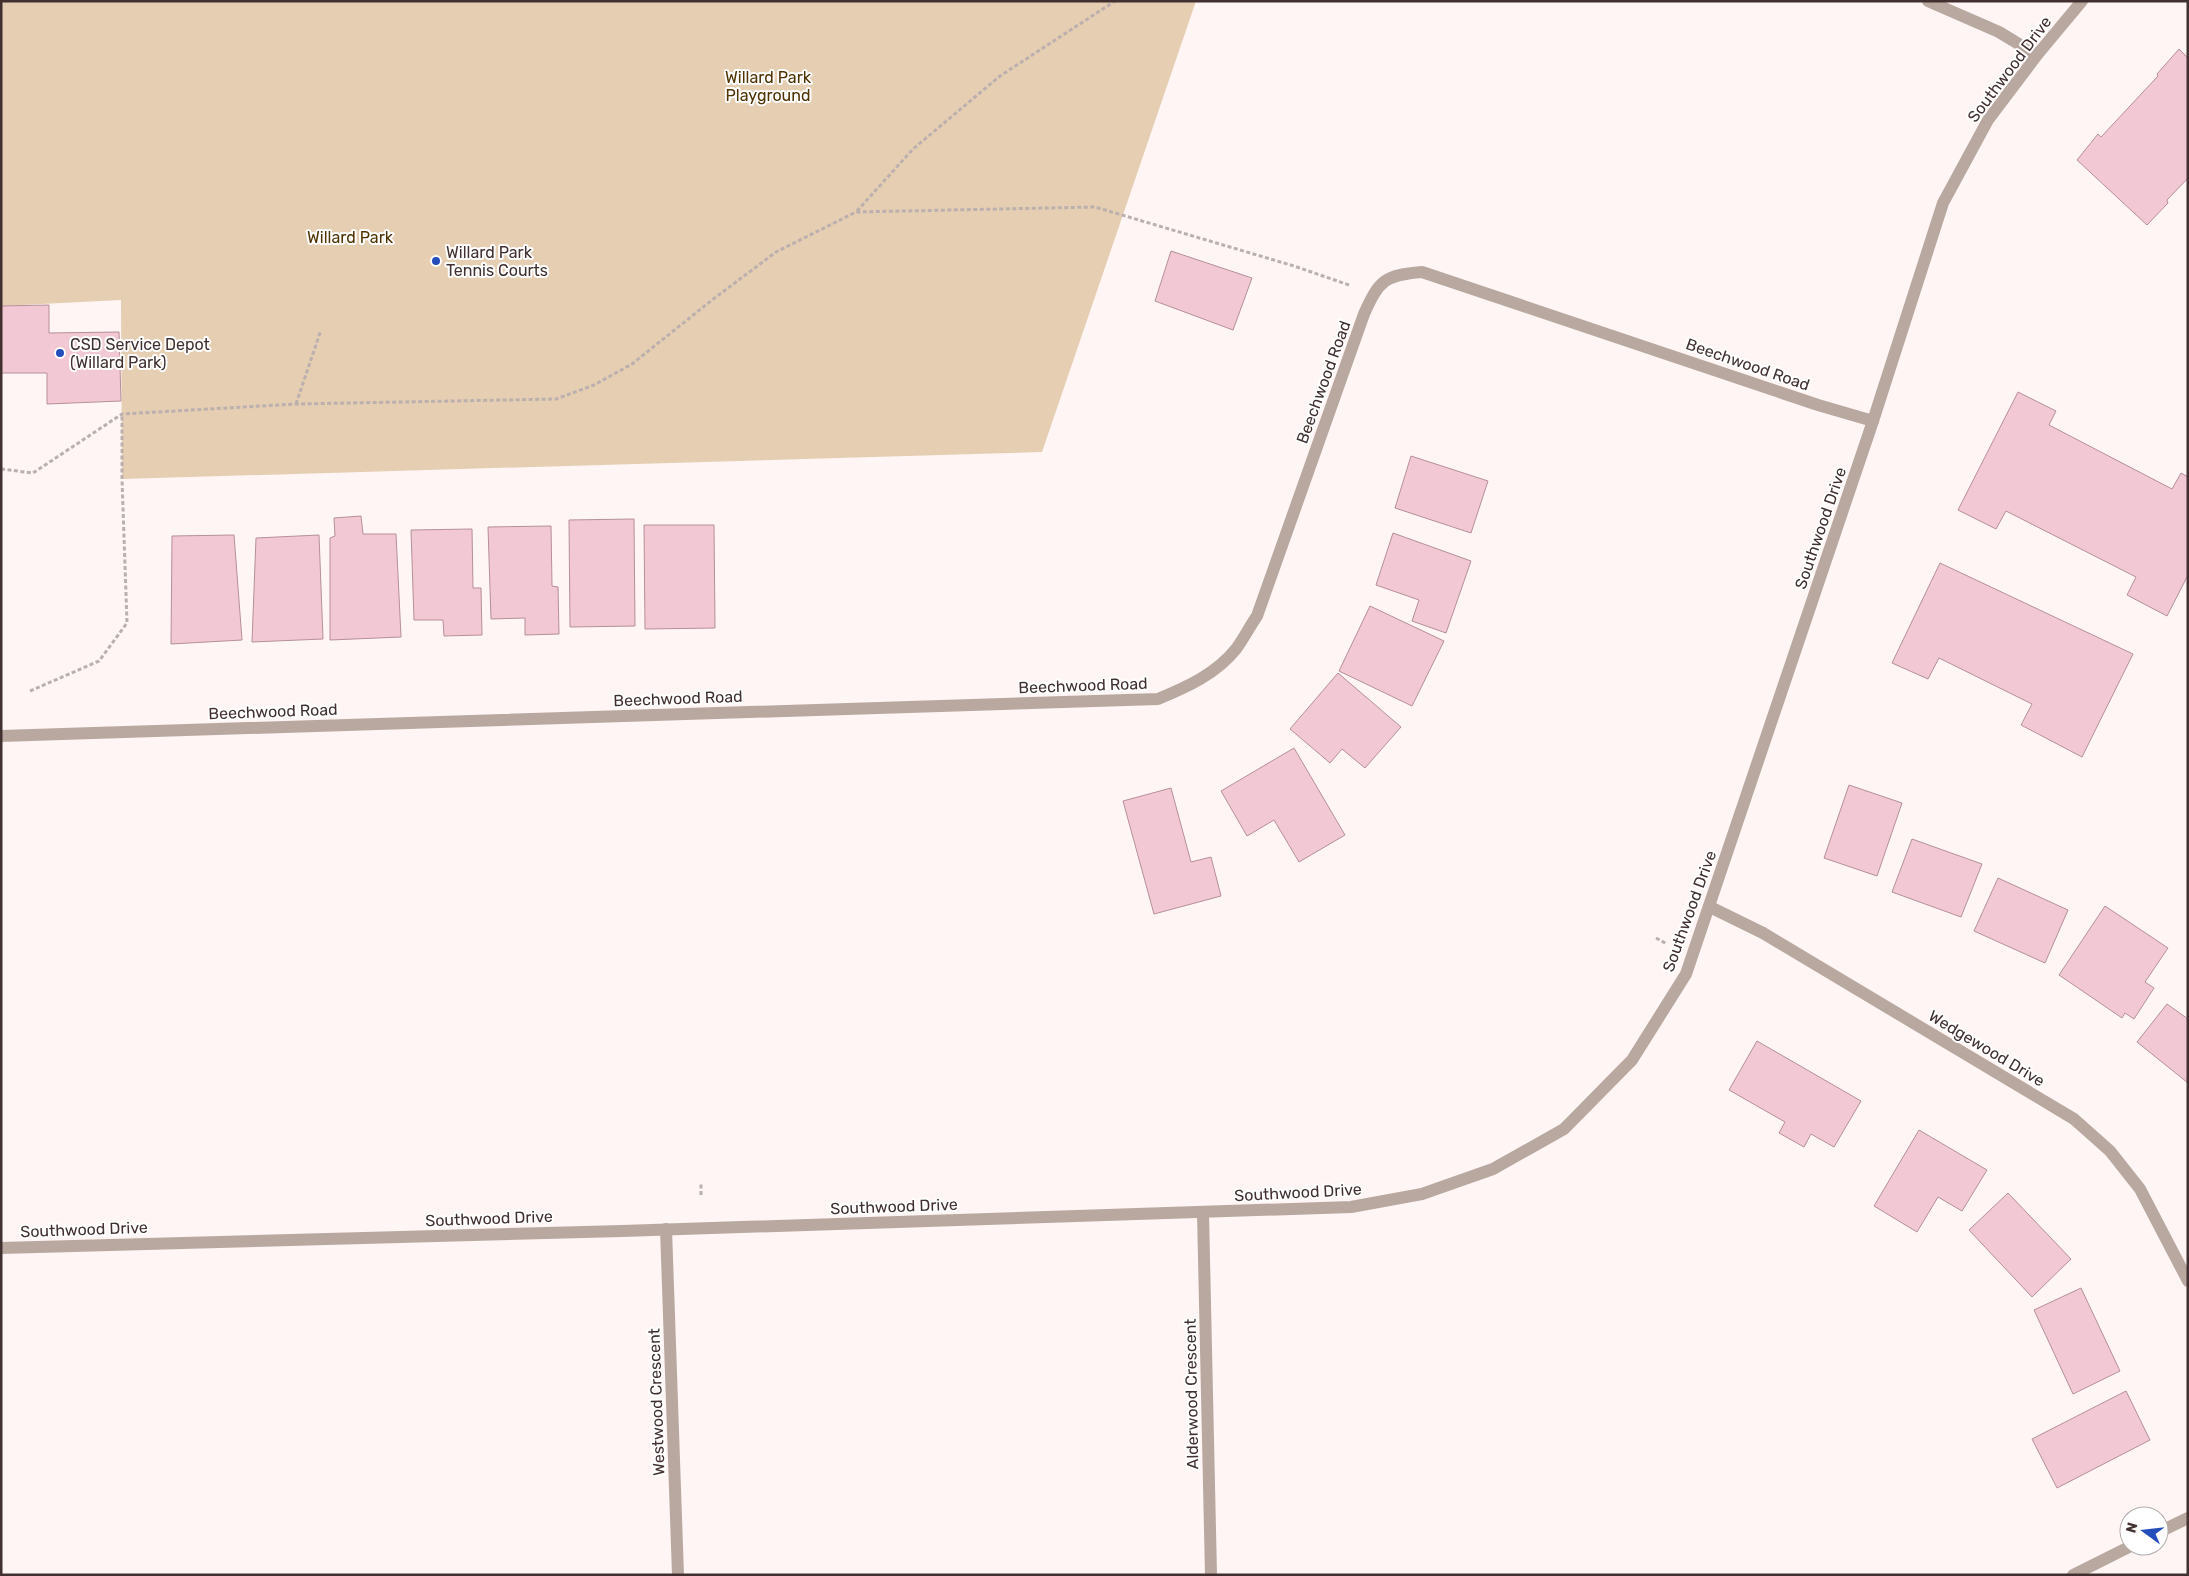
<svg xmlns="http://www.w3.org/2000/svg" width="2189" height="1576" font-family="Rubik,sans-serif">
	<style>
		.green { fill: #e5ceb2 }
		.building { fill: #f2c8d4; stroke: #b68f9a }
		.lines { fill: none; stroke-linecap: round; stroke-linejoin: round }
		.path { stroke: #bcb0af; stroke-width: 3; stroke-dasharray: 4 2.5; stroke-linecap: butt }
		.lane { stroke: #b9a8a0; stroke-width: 12 }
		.street { stroke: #b9a8a0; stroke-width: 12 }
		.poi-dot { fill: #224dbb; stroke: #fff; stroke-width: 2 }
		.labels { text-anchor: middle; stroke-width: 4; stroke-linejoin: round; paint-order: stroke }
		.street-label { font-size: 16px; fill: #41302f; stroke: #fff }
		.park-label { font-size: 16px; fill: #503100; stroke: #fff }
		.poi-label { font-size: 16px; fill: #41302f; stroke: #fff; text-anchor: start }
	</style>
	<rect width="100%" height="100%" fill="#fef5f4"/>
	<polygon class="green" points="1,1 1196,1 1042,452 122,479 121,300 1,306"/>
	<g class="building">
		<polygon points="2179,49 2188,58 2188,178 2167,200 2168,203 2147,225 2077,160 2098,134 2101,137 2158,76 2157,74"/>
		<polygon points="1171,251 1252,278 1233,330 1155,301"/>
		<polygon points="49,305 49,333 119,332 121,401 47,404 47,373 1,373 1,306"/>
		<polygon points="2018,392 2056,411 2049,425 2172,489 2181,473 2188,477 2188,575 2167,616 2127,595 2136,577 2006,511 1996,529 1958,510"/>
		<polygon points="1411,456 1488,481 1471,533 1395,508"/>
		<polygon points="361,516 363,534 396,534 401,637 330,640 330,538 335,536 334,518"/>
		<polygon points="634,519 635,626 570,627 569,520"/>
		<polygon points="644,525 714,525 715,628 645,629"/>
		<polygon points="551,526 552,586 558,587 559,634 525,635 525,618 491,619 488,527"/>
		<polygon points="472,529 473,588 481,588 482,635 444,636 443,620 414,620 411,530"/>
		<polygon points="1393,533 1471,561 1446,633 1412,621 1419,600 1376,585"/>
		<polygon points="234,535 242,640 171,644 172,536"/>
		<polygon points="319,535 323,639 252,642 256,538"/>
		<polygon points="1940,563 2133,654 2082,757 2021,725 2032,704 1939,658 1928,679 1892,663"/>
		<polygon points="1370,606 1444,641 1412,706 1339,671"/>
		<polygon points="1338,673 1401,727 1365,768 1342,749 1330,763 1290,729"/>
		<polygon points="1294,748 1345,835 1299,862 1274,820 1247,836 1221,791"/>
		<polygon points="1849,785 1902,803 1877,876 1824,858"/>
		<polygon points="1171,788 1191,862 1211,857 1221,896 1154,914 1123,801"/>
		<polygon points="1912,839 1982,864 1961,917 1892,892"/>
		<polygon points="1998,878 2068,910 2045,963 1974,931"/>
		<polygon points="2105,906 2168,948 2145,982 2154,988 2134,1019 2125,1013 2122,1018 2059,975"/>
		<polygon points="2167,1004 2188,1019 2188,1083 2137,1042"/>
		<polygon points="1757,1041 1861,1101 1834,1147 1811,1134 1804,1147 1779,1133 1785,1122 1729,1090"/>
		<polygon points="1919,1130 1987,1170 1962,1211 1938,1197 1917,1232 1874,1206"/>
		<polygon points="2008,1193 2071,1259 2032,1297 1969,1230"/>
		<polygon points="2081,1288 2120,1371 2073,1394 2034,1310"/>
		<polygon points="2126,1391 2150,1440 2057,1488 2032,1439"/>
	</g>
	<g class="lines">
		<g class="path">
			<polyline points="857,211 913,149 1000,76 1115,1"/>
			<polyline points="296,404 321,330"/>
			<polyline points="1,469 33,473 122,414 296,404 556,399 594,385 632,364 712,300 776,252 856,212 1095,207 1294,266 1349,285"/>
			<polyline points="30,691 99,661 127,623 122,479 122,414"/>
			<polyline points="1656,938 1667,944"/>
			<polyline points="701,1195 701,1184"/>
		</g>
		<polyline class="lane" points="1928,1 1999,32 2037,55"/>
		<g class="street">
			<path d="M1 736 1158 699C1187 687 1216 674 1236 649 1244 638 1250 626 1257 616L1364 314C1379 280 1385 275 1422 272L1818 405 1873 421"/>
			<polyline points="1710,907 1763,933 2074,1119 2110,1151 2140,1189 2188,1281"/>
			<polyline points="1203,1213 1211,1575"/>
			<polyline points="666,1229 678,1575"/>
			<polyline points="1,1248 622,1231 1351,1207 1422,1194 1493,1169 1564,1129 1632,1060 1686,974 1873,421 1943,203 1988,120 2037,55 2082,1"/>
			<polyline points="2159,1532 2188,1518"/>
			<polyline points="2073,1575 2131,1546"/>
		</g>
	</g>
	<g class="poi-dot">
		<circle cx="436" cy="261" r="5"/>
		<circle cx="60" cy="353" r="5"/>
	</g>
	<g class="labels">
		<g class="street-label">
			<text transform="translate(2009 69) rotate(-53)" y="6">Southwood Drive</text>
			<text transform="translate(1748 364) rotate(19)" y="6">Beechwood Road</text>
			<text transform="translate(1323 382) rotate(-70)" y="6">Beechwood Road</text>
			<text transform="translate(1820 528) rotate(-71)" y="6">Southwood Drive</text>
			<text transform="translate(1083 685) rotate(-2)" y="6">Beechwood Road</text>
			<text transform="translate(678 698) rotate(-2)" y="6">Beechwood Road</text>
			<text transform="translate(273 711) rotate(-2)" y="6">Beechwood Road</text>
			<text transform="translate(1689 911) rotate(-70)" y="6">Southwood Drive</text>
			<text transform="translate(1987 1048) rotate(31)" y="6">Wedgewood Drive</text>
			<text transform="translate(1298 1192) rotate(-3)" y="6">Southwood Drive</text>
			<text transform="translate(894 1206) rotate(-2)" y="6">Southwood Drive</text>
			<text transform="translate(489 1218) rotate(-2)" y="6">Southwood Drive</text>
			<text transform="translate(84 1229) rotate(-2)" y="6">Southwood Drive</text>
			<text transform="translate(1191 1394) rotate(-91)" y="6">Alderwood Crescent</text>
			<text transform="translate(656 1402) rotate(-92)" y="6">Westwood Crescent</text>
		</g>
		<g class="park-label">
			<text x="768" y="83">Willard Park<tspan x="768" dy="18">Playground</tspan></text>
			<text x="350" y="243">Willard Park</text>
		</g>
		<g class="poi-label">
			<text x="446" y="258">Willard Park<tspan x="446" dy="18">Tennis Courts</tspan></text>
			<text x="70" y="350">CSD Service Depot<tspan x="70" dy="18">(Willard Park)</tspan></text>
		</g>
	</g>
	<rect width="2189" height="1576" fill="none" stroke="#41302f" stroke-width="5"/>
	<g transform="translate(2144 1531) rotate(285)"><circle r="24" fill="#ffffff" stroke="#b3acac"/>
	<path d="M0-4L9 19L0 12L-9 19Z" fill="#224dbb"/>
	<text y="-8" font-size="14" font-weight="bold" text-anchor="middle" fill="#41302f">N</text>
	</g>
</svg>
